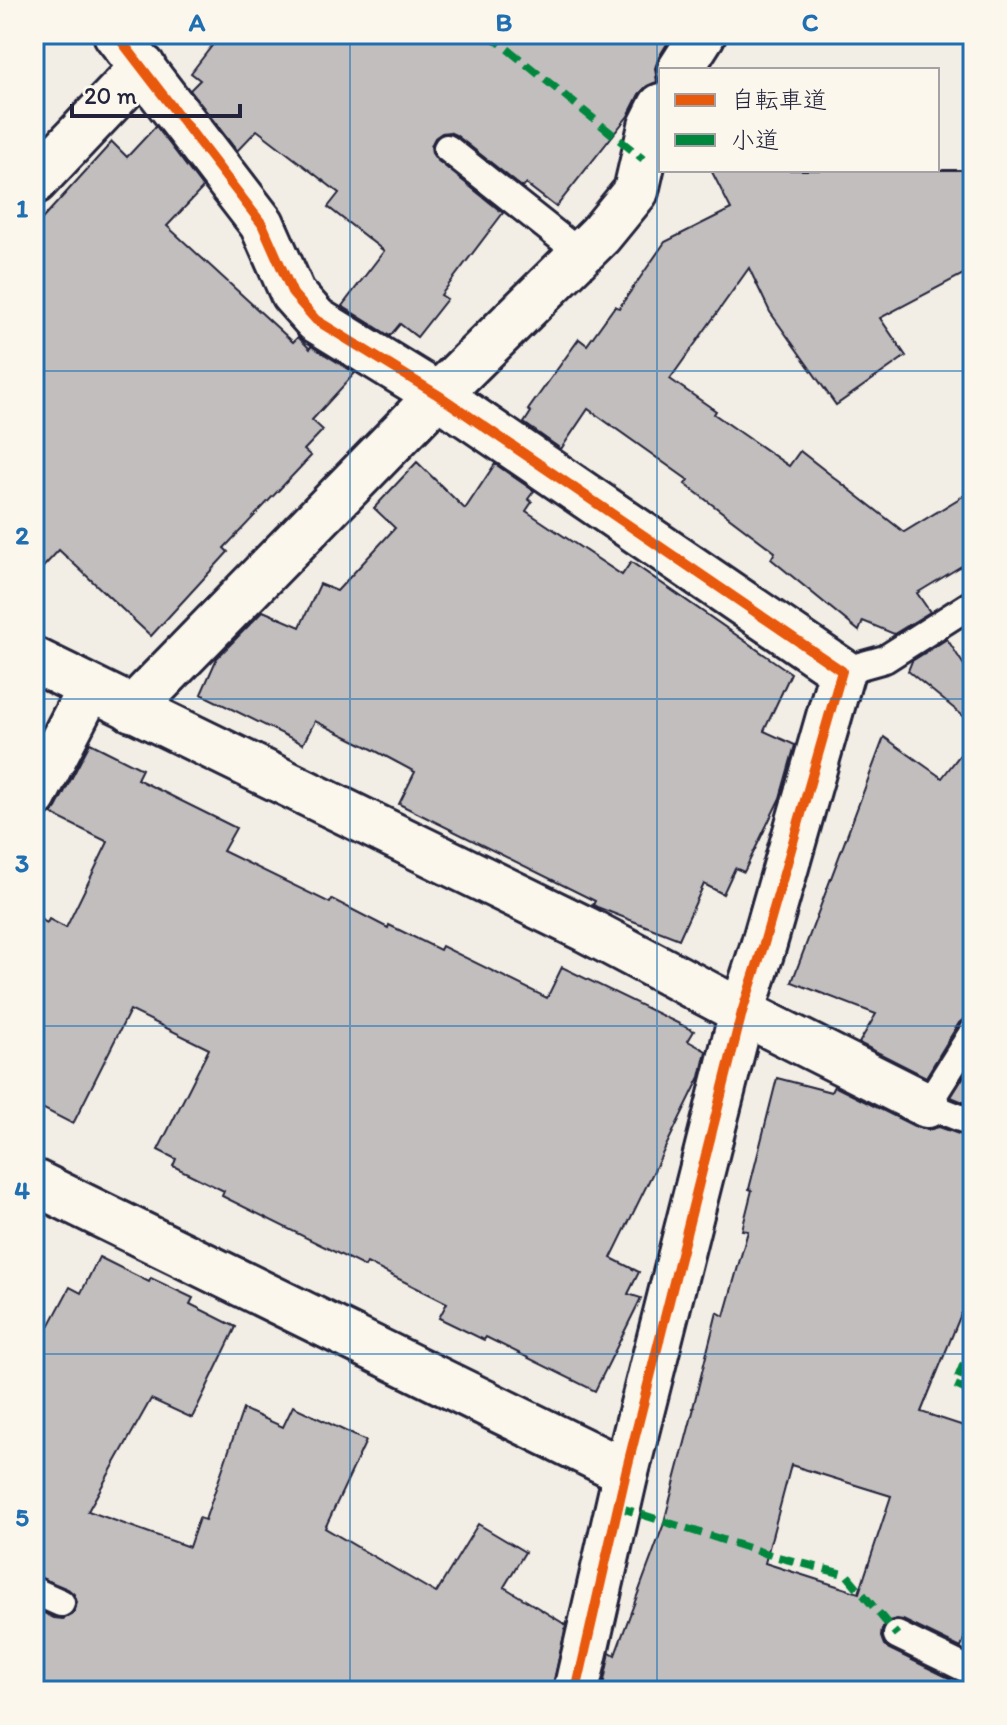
<svg xmlns="http://www.w3.org/2000/svg" width="1007" height="1725" font-family="Itim,'Klee One',sans-serif">
	<style>
		.building { fill: #c2bebe; stroke: #22223b; stroke-width: 2; fill-rule: evenodd }
		.lines { fill: none; stroke-linecap: round; stroke-linejoin: round }
		.lane-casing { stroke: #22223b; stroke-width: 32 }
		.street-casing { stroke: #22223b; stroke-width: 50 }
		.lane { stroke: #fbf7ec; stroke-width: 26 }
		.street { stroke: #fbf7ec; stroke-width: 44 }
		.quiet { stroke: #00873e; stroke-width: 8; stroke-dasharray: 16 8; stroke-linecap: butt }
		.cycleway-casing { stroke: #fbf7ec; stroke-width: 15 }
		.cycleway { stroke: #e8590c; stroke-width: 10 }
		.grid { fill: none; stroke: #1f6fb2; stroke-width: 2; stroke-opacity: 0.55 }
		.neatline { fill: none; stroke: #1f6fb2; stroke-width: 3 }
		.grid-label { font-size: 26px; text-anchor: middle; font-weight: bold; fill: #1f6fb2 }
	</style>
	<rect width="100%" height="100%" fill="#f2eee5"/>
	<filter id="ink" filterUnits="userSpaceOnUse"><feTurbulence type="fractalNoise" baseFrequency=".0125" numOctaves="2"/><feDisplacementMap in="SourceGraphic" scale="16" xChannelSelector="R" yChannelSelector="G"/><feConvolveMatrix kernelMatrix="1 2 1 2 8 2 1 2 1" color-interpolation-filters="sRGB"/></filter>
	<g filter="url(#ink)">
		<g class="building">
			<polygon points="221,34 673,34 659,57 655,68 657,82 647,86 639,94 628,116 556,207 526,184 523,188 456,135 449,132 442,133 435,138 431,146 432,153 437,160 503,213 441,295 447,299 417,337 400,324 390,336 342,306 384,251 328,207 339,193 257,130 237,151 190,90 200,80 191,73"/>
			<polygon points="156,126 203,188 167,226 293,342 298,337 310,349 311,346 355,373 312,420 323,430 304,450 311,456 224,548 228,552 151,636 59,550 34,577 34,228 112,142 127,157"/>
			<polygon points="711,170 973,170 973,269 880,318 906,356 836,405 770,312 749,268 670,379 716,411 714,414 789,466 800,451 904,532 973,490 973,559 917,593 930,612 894,634 863,621 859,631 771,559 775,552 685,484 688,480 588,409 561,449 524,423 531,412 528,410 579,339 587,345 615,306 619,308 665,242 731,209"/>
			<polygon points="417,462 465,509 495,464 534,491 528,499 532,502 526,511 622,575 631,562 791,673 764,731 795,745 780,798 744,872 735,868 723,894 704,884 679,939 597,907 593,905 595,901 399,804 415,772 372,749 315,721 303,744 201,694 217,658 263,611 300,627 320,584 337,591 395,528 374,508"/>
			<polygon points="947,639 973,679 973,724 908,671 912,661"/>
			<polygon points="884,737 942,778 973,738 973,1016 965,1018 959,1023 926,1077 859,1043 876,1014 792,982"/>
			<polygon points="90,743 142,769 137,779 236,828 223,851 330,903 332,899 388,928 389,925 440,950 442,946 547,998 562,967 694,1031 688,1041 706,1051 700,1077 611,1258 639,1272 628,1294 641,1298 595,1391 486,1337 484,1340 439,1318 447,1303 367,1263 365,1267 222,1196 224,1191 173,1166 176,1159 158,1150 209,1049 130,1010 73,1124 34,1104 34,916 47,923 49,919 66,928 108,842 51,814 56,808"/>
			<polygon points="973,1062 973,1106 951,1097"/>
			<path d="M777 1078 831 1092 834 1086 916 1127 928 1130 939 1127 973 1139V1319L961 1314 921 1412 973 1429V1611L961 1648 903 1620 897 1619 889 1621 882 1629 881 1637 884 1645 889 1649 951 1679 947 1691H602L610 1652 615 1655 663 1526 694 1408H693L717 1312 724 1316 748 1231 742 1230 752 1190 749 1189ZM791 1465 891 1496 859 1593 765 1563Z"/>
			<polygon points="99,1257 149,1282 151,1278 193,1298 190,1304 236,1327 192,1418 151,1399 88,1511 189,1547 199,1518 205,1520 243,1409 283,1427 293,1406 366,1441 325,1528 436,1593 478,1524 525,1552 504,1587 566,1625 552,1691 34,1691 34,1608 54,1618 63,1619 71,1615 75,1610 77,1602 74,1594 68,1589 34,1575 34,1326 46,1332 70,1287 81,1293"/>
		</g>
		<g class="lines">
			<g class="lane-casing">
				<g id="lane">
					<polyline points="447,148 581,254"/>
					<polyline points="842,671 885,659 973,603"/>
					<polyline points="973,1032 927,1105 973,1123"/>
					<polyline points="34,1591 61,1603"/>
					<polyline points="897,1635 973,1672"/>
				</g>
			</g>
			<g class="street-casing">
				<g id="street">
					<polyline points="116,34 262,224 293,294 316,320 438,395 842,671 763,947 742,1012 626,1472 576,1691"/>
					<polyline points="680,70 703,34"/>
					<polyline points="34,182 143,67"/>
					<polyline points="34,660 585,929 742,1012 927,1105"/>
					<polyline points="132,709 438,395 600,235 636,191 651,126 661,106"/>
					<polyline points="34,796 90,688"/>
					<polyline points="34,1182 626,1472"/>
				</g>
			</g>
			<use href="#lane" class="lane"/>
			<use href="#street" class="street"/>
			<g class="quiet">
				<polyline points="489,34 643,159"/>
				<polyline points="973,1341 955,1385 973,1393"/>
				<polyline points="618,1507 774,1556 847,1575 897,1635"/>
			</g>
			<g class="cycleway-casing">
				<polyline id="cycleway" points="116,34 262,224 293,294 316,320 438,395 842,671 763,947 742,1012 626,1472 576,1691"/>
			</g>
			<use href="#cycleway" class="cycleway"/>
		</g>
	</g>
	<path class="grid" d="M350 34V1691M657 34V1691M34 371H973M34 699H973M34 1026H973M34 1354H973"/>
	<rect width="1007" height="1725" fill="none" stroke="#fbf7ec" stroke-width="88"/>
	<rect x="659" y="68" width="280" height="104" fill="#fbf7ec" stroke="#a4a2a5" stroke-width="2"/>
	<rect x="675" y="94" width="40" height="12" fill="#e8590c" stroke="#a4a2a5" stroke-width="2"/>
	<text x="731" y="108" font-size="24" fill="#22223b">自転車道</text>
	<rect x="675" y="134" width="40" height="12" fill="#00873e" stroke="#a4a2a5" stroke-width="2"/>
	<text x="731" y="148" font-size="24" fill="#22223b">小道</text>
	<path d="M72 104v12h168v-12" fill="none" stroke="#22223b" stroke-width="4"/>
	<text x="84" y="104" font-size="24" fill="#22223b" stroke="#fbf7ec" stroke-width="6" paint-order="stroke">20 m</text>
	<rect x="44" y="44" width="919" height="1637" class="neatline"/>
	<g class="grid-label">
		<text x="197" y="31">A</text>
		<text x="504" y="31">B</text>
		<text x="810" y="31">C</text>
		<text x="22" y="217">1</text>
		<text x="22" y="544">2</text>
		<text x="22" y="872">3</text>
		<text x="22" y="1199">4</text>
		<text x="22" y="1526">5</text>
	</g>
</svg>
